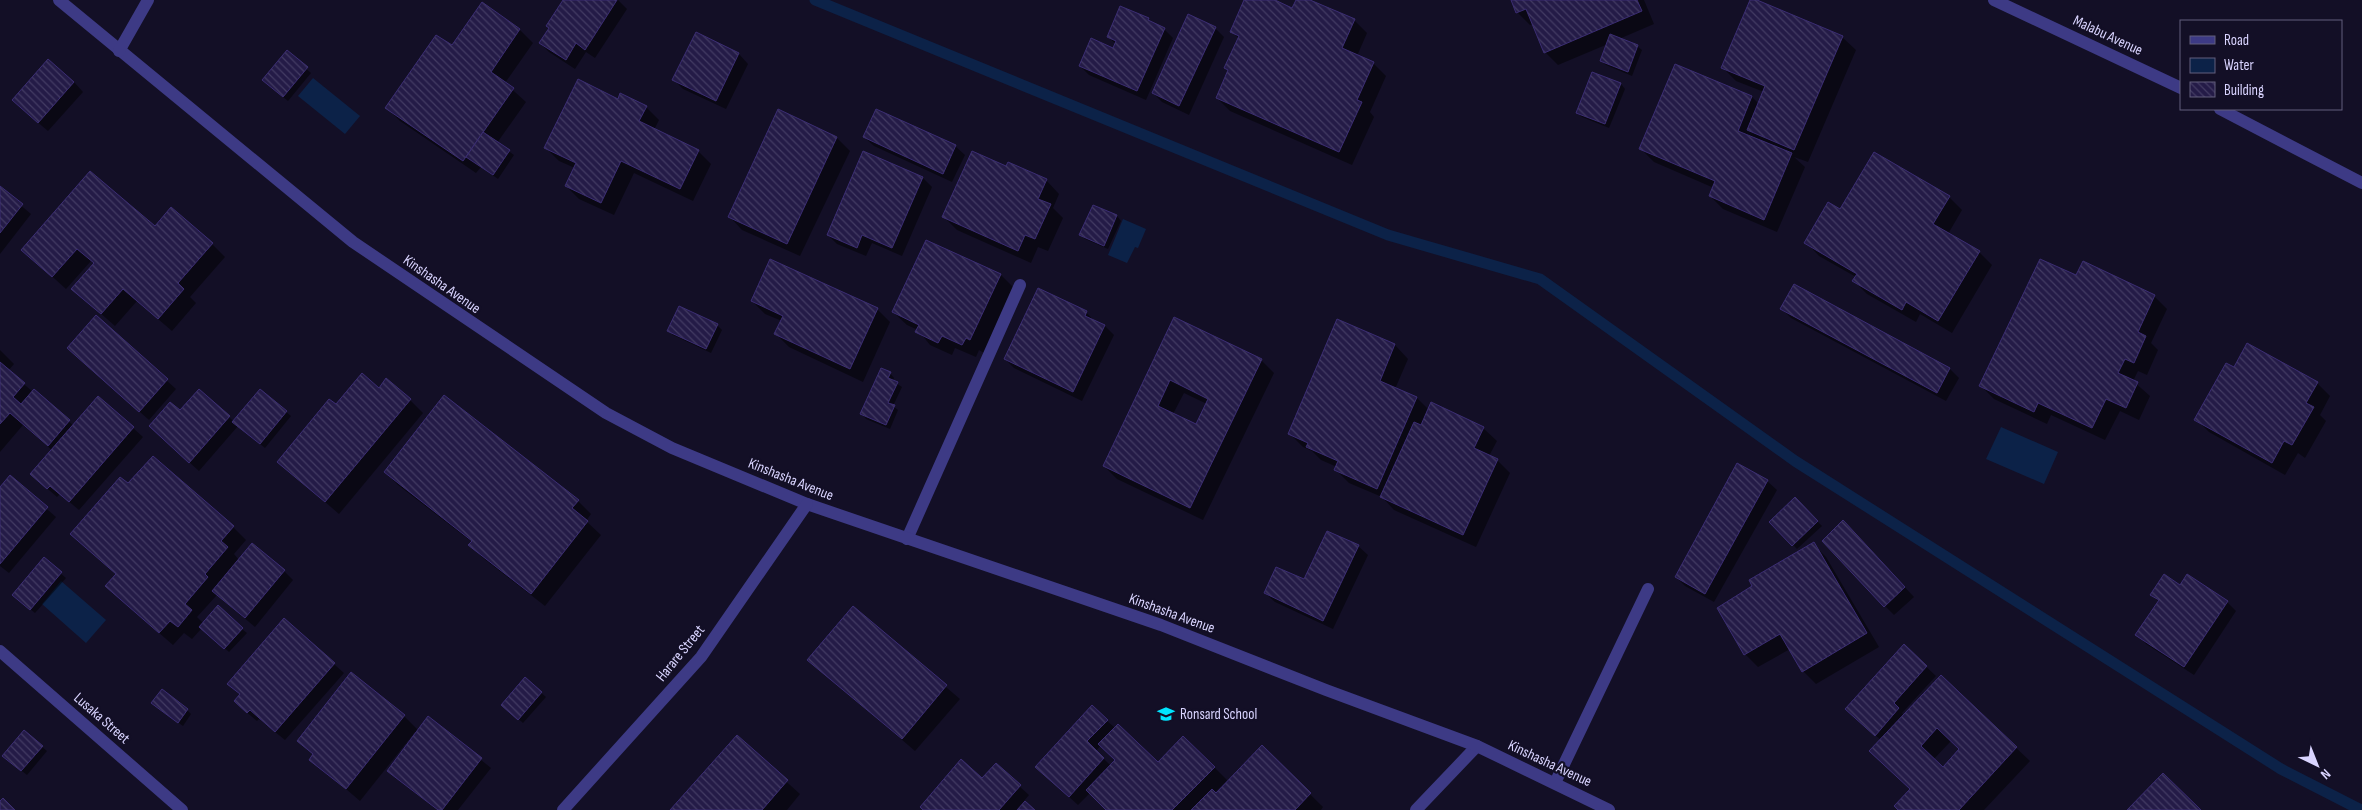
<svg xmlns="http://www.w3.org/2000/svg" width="2362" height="810" font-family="'Sofia Sans Condensed',sans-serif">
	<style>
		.water { fill: #0c2248 }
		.shadow { fill: #0007; fill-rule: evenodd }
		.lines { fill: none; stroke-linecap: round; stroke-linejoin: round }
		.stream { stroke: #0c2248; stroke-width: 11 }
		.building { fill: url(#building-back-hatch); stroke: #3b2d73; fill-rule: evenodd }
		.lane { stroke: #3d3a85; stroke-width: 12 }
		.street { stroke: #3d3a85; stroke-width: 12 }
		.labels { text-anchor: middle; stroke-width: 4.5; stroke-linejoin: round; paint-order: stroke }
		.street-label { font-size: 15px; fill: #d9d4ff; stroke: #130f26 }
		.poi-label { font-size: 15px; fill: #d9d4ff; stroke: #130f26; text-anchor: start }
	</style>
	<defs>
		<pattern id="building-back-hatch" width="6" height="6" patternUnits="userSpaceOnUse" patternTransform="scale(1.25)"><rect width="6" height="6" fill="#241b47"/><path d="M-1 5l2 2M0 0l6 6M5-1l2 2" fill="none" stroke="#433b63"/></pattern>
	</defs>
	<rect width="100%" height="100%" fill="#130f26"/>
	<g class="water">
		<polygon points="313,78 360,116 345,134 298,96"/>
		<polygon points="1123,219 1146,229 1138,248 1135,247 1127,263 1108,255"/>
		<polygon points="2001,427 2058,452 2044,484 1986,459"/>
		<polygon points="61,581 106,620 86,643 42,604"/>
	</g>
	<g class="shadow">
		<polygon points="564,0 618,0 627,9 595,58 586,52 575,69 549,52 540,43"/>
		<polygon points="1245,0 1271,0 1293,9 1297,0 1307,0 1354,20 1367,33 1357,56 1373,63 1386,76 1370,112 1374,117 1352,165 1230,111 1217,98 1229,71 1225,68 1239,39 1232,31"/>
		<polygon points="1513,0 1644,0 1654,24 1619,39 1637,46 1642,50 1632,76 1606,65 1601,61 1608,44 1558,65 1545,52 1533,24 1530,25 1517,12"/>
		<polygon points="1751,0 1842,37 1856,50 1808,162 1794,157 1805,167 1777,232 1723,209 1710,196 1714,188 1654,162 1641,149 1752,97 1759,104 1764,92 1736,81 1723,68"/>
		<polygon points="482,4 520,30 533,43 505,83 526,102 497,143 514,155 498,179 481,167 476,173 400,121 387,108 452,47"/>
		<polygon points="1148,19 1153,24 1164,29 1173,38 1146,100 1089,75 1080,66 1113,49 1116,44 1108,37"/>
		<polygon points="1215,28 1224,37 1189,115 1162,102 1153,93"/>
		<polygon points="696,34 739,54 748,64 726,109 683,89 674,80"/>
		<polygon points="287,52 311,73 288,101 268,85"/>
		<polygon points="1593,74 1621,84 1625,89 1609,128 1582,117 1577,113"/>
		<polygon points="74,82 83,92 48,131 22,109"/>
		<polygon points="618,100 646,107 659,120 654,130 698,151 711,164 693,201 634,173 614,215 579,199 566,186 575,168 559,161 546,148"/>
		<polygon points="864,137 955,146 965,155 952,182 874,146"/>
		<polygon points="837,138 850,151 800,256 742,230 729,216"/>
		<polygon points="1008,163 1046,180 1059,194 1053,208 1063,218 1048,251 1038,247 1031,263 957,230 944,217 1006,168"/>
		<polygon points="923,178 932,187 902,256 872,243 866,256 837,244 828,235"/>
		<polygon points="0,188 31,214 0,254"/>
		<polygon points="1949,197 1962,210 1948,234 1979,252 1992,265 1952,333 1920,314 1916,322 1867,294 1854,281 1856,277 1819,256 1806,242 1841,210"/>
		<polygon points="1094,206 1117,216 1121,221 1108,249 1085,239 1081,235"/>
		<polygon points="926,241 1001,275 1014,288 984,353 979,350 976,357 955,348 952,355 930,345 918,330 907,325 893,312"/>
		<polygon points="212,244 225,257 190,297 196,303 172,331 137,301 115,326 73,289 94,264 91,261 66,289 23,250"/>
		<polygon points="2076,277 2154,296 2167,309 2151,343 2158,350 2147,375 2138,371 2133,381 2150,396 2139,420 2120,411 2105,440 2051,415 2047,424 1994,399 1981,386"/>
		<polygon points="752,301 877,309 890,322 863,382 789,347 776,334 782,321 765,314"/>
		<polygon points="679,308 717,325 722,330 711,353 673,335 669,331"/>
		<polygon points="1782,309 1950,369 1959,378 1946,401 1791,318"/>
		<polygon points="1086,312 1095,322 1105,326 1114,335 1082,401 1014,368 1005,359"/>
		<polygon points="96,317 176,389 149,420 78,357"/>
		<path d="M1175 319 1261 360 1274 373 1203 520 1117 479 1104 466ZM1184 393 1207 404 1196 426 1173 414Z"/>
		<polygon points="1338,321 1395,345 1408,359 1395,389 1417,398 1429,410 1483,428 1497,441 1489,456 1497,460 1510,473 1476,547 1394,510 1382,497 1349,483 1335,469 1337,467 1321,460 1312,451 1303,447 1290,434"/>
		<polygon points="0,350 14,364 8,371 74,426 99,397 143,437 79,510 60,494 57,497 41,483 53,451 23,425 0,452"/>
		<polygon points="2234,368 2317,383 2330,396 2320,415 2326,421 2305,458 2298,453 2285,475 2209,432 2196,419"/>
		<polygon points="890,373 894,378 893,381 902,387 893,406 898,410 890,429 866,419 862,414"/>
		<polygon points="260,390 291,416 265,448 238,426 199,471 159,435 180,412 229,417 234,422"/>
		<polygon points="379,390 410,400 423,413 339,514 279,462 336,406"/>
		<polygon points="385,472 578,501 591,514 586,521 601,535 545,606 483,558 470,545 472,542 398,485"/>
		<polygon points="10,477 56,517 9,573 0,566 0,489"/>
		<polygon points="1767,481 1777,490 1714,602 1685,586 1676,577"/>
		<polygon points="129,485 233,527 246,540 234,554 239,560 284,571 293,580 255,627 217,595 197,617 203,623 242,629 247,633 229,652 202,628 192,639 184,633 173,645 120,599 117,575 72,534"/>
		<polygon points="1795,499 1822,526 1797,549 1771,522"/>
		<polygon points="1852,531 1914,597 1894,615 1885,606"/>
		<polygon points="1813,544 1826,557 1879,647 1816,684 1803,671 1790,649 1758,667 1745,654 1754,587"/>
		<polygon points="1358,546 1368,555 1333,629 1275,602 1265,593 1305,581"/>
		<polygon points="44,559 66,578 35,613 18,599"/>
		<polygon points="2180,586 2227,602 2236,611 2194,675 2146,644 2137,634 2159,602 2152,594"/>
		<polygon points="853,608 960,699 915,751 809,660"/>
		<polygon points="284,620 344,673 285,740 259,719 257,721 244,710 241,695 229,683"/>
		<path d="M1904 646 1936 676 1902 713 1904 715 1941 677 2030 761 1984 810H1900L1911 790 1881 740 1856 718ZM1951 741 1960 749 1943 768 1933 760Z"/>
		<polygon points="351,674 404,716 419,731 429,718 491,768 458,810 437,810 388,770 417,733 415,732 360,801 311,759 314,755 298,740"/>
		<polygon points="525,679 546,697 523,723 507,709"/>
		<polygon points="157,707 187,710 191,714 183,726"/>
		<path d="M1107 721 1158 764 1214 767 1229 782 1262 747 1323 807 1321 810H1108L1090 793 1078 805 1046 776ZM1101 745 1116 760 1111 766 1096 751ZM1227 781 1228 782 1216 795 1214 793Z"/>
		<polygon points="24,732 47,751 27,775 8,760"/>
		<polygon points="737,737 800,794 787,810 672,810"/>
		<polygon points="996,765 1029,795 1024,801 1033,810 925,810 983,780"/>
	</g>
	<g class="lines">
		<polyline class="stream" points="815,0 1388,235 1540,279 1795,461 2281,769 2361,810"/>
	</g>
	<g class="building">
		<polygon points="563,0 617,0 585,50 576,43 566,60 539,43 549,28 546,26"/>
		<polygon points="1244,0 1275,0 1292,8 1296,0 1310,0 1355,19 1342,48 1374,62 1357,100 1362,102 1339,152 1216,98 1228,70 1224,68 1239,36 1230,32"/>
		<polygon points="1511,0 1637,0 1642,11 1544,53 1526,9 1516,13"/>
		<polygon points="1750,0 1757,0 1843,36 1794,150 1747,130 1765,86 1721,68"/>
		<polygon points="482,2 520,29 491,72 514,88 463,161 385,108 436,35 452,45"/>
		<polygon points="1120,6 1149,18 1148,20 1165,28 1137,91 1079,66 1091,38 1113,48 1116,41 1107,37"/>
		<polygon points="1188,14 1216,27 1179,106 1152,93"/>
		<polygon points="696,32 739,53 716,101 672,80"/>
		<polygon points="1610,34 1638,45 1628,72 1600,61"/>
		<polygon points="287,50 308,67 283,97 262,80"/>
		<polygon points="48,59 74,82 38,123 12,100"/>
		<polygon points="1675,64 1752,96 1738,131 1792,153 1764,220 1709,196 1715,181 1639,149"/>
		<polygon points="1592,72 1621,83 1605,124 1576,113"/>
		<polygon points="578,79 618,99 620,93 647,106 639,121 699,150 680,189 621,161 601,203 565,186 576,163 544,148"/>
		<polygon points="778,109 837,137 787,244 728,217"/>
		<polygon points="876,109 956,145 943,174 863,137"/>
		<polygon points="483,132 510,150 493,175 466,157"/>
		<polygon points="863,151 923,177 892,248 862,235 857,248 827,235"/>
		<polygon points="972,151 1006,166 1008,162 1047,179 1038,199 1051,204 1035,239 1025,235 1018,251 942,217"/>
		<polygon points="1874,152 1950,196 1933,224 1980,251 1938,321 1906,302 1902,310 1852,281 1857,274 1804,243 1828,202 1840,209"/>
		<polygon points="90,171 155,226 171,207 213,243 178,283 184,289 158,319 123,289 101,314 71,289 94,263 77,249 52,277 21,250"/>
		<polygon points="0,186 23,204 0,233"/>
		<polygon points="1093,205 1117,215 1104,246 1079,235"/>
		<polygon points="926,240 1001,274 970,340 966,338 962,345 942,336 938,343 915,332 919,325 892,312"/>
		<polygon points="770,259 878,308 850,369 774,334 783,316 751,301"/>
		<polygon points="2040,259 2076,275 2083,261 2155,295 2138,332 2146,336 2134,363 2125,359 2118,373 2138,382 2126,408 2106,399 2092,428 2038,403 2034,412 1979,386"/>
		<polygon points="1794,284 1950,368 1937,393 1780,309"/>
		<polygon points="1038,288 1087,311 1085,316 1105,325 1073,392 1004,359"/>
		<polygon points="679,306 718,324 706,349 667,331"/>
		<polygon points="96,315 168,379 139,412 67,348"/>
		<path d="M1174 317 1262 359 1190 508 1103 466ZM1170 380 1208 399 1196 424 1158 406Z"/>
		<polygon points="1337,319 1395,344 1380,381 1417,397 1377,489 1334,470 1338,461 1306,447 1308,443 1288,434"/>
		<polygon points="2247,343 2318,382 2306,403 2314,407 2292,445 2284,441 2272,463 2194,420 2226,363 2234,367"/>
		<polygon points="0,362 25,383 13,397 21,404 34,389 70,420 48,446 10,413 0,424"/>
		<polygon points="881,368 891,372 888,378 898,382 888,403 895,405 886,425 860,414"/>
		<polygon points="362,373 379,388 386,378 411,399 325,502 277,462 329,399 336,404"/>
		<polygon points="199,389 230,416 189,463 149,426 170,402 180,410"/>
		<polygon points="260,389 287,411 260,444 232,422"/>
		<polygon points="444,395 579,500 572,508 588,521 531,594 468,545 472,541 384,472"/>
		<polygon points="98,396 134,427 69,502 50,486 47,489 30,474"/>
		<polygon points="1431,402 1484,427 1474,448 1498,459 1463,535 1380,497 1414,422 1421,425"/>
		<polygon points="153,456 234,526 221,541 228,547 205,574 208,577 185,604 192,610 178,627 170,621 159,633 105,586 116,574 70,534 120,477 128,483"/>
		<polygon points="1737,463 1768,480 1705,594 1675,577"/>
		<polygon points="10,475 48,507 0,564 0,487"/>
		<polygon points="1795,497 1818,521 1792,546 1769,522"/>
		<polygon points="1843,520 1905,587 1884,607 1822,541"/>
		<polygon points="1327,531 1359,545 1323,621 1264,593 1276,567 1304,579"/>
		<polygon points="1814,542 1867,633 1802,672 1780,634 1744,655 1717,608 1752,586 1749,580"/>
		<polygon points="252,543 285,570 245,618 212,591"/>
		<polygon points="44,557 62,572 30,610 12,595"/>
		<polygon points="2164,574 2180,585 2187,574 2228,601 2184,667 2135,635 2159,600 2150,595"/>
		<polygon points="218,605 243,628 224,649 199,627"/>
		<polygon points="853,606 947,685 902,739 807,660"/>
		<polygon points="284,618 335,663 275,732 250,710 247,713 234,701 240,694 227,684"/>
		<polygon points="1904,644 1927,666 1894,703 1899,708 1875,736 1845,709"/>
		<polygon points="351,672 405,715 346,789 309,760 313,754 297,741"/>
		<path d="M1941 675 2017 747 1959 810H1898L1894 806 1910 789 1869 751ZM1937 728 1959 749 1943 767 1921 746Z"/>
		<polygon points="525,677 542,692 518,720 501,705"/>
		<polygon points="162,689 188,709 178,723 151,703"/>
		<polygon points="1092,705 1108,720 1087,741 1104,758 1069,797 1035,767"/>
		<polygon points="428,716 482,758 442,810 438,810 387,771"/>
		<polygon points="1118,724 1158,762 1183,736 1215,767 1172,810 1106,810 1086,790 1115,760 1098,744"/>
		<polygon points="24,730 43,746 21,771 2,756"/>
		<polygon points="737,735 788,780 762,810 670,810"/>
		<polygon points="1262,745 1311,793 1295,810 1191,810 1212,789 1216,793"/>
		<polygon points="961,759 982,778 996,763 1021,785 999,810 923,810 920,807"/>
		<polygon points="2163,773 2201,810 2127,810"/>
		<polygon points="3,798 15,810 0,810 0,801"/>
		<polygon points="1025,801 1035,810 1017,810"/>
	</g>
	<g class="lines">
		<g class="lane">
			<polyline points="907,539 1020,285"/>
			<polyline points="1555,783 1648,589"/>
			<polyline points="1416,810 1477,746"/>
		</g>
		<g class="street">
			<polyline points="59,0 353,242 606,413 672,448 807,504 1161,625 1326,690 1477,746 1609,810"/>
			<polyline points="1994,0 2181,88"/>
			<polyline points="119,51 148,0"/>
			<polyline points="2220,109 2362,183"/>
			<polyline points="0,651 182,810"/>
			<polyline points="563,810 701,657 807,504"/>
		</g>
	</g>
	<defs>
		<g id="school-bare" transform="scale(1.35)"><path d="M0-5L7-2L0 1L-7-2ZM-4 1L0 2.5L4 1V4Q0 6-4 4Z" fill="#00e5ff" stroke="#130f26" stroke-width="2.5" paint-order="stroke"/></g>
	</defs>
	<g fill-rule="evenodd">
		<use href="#school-bare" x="1166" y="714"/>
	</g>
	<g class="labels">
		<g class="street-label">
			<text transform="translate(2108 35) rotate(25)" y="5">Malabu Avenue</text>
			<text transform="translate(442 284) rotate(35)" y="5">Kinshasha Avenue</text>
			<text transform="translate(791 479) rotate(22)" y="5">Kinshasha Avenue</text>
			<text transform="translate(1172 613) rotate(20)" y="5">Kinshasha Avenue</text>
			<text transform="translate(680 653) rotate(-51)" y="5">Harare Street</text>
			<text transform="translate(102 718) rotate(41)" y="5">Lusaka Street</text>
			<text transform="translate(1550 763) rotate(25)" y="5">Kinshasha Avenue</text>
		</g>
		<g class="poi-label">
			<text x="1180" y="719">Ronsard School</text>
		</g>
	</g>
	<rect x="2180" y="20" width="162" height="90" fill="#130f26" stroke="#625e7d"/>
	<rect x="2190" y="36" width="25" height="8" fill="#3d3a85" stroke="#625e7d"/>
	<text x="2224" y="45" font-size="15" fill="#d9d4ff">Road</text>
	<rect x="2190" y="58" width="25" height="15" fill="#0c2248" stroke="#625e7d"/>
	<text x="2224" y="70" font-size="15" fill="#d9d4ff">Water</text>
	<rect x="2190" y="82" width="25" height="15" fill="url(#building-back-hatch)" stroke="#625e7d"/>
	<text x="2224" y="95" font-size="15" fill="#d9d4ff">Building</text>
	<g transform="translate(2317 765) rotate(137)" stroke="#130f26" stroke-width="4" paint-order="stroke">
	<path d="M0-4L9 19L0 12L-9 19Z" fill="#d9d4ff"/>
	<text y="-8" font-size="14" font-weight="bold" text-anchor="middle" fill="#d9d4ff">N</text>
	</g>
</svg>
